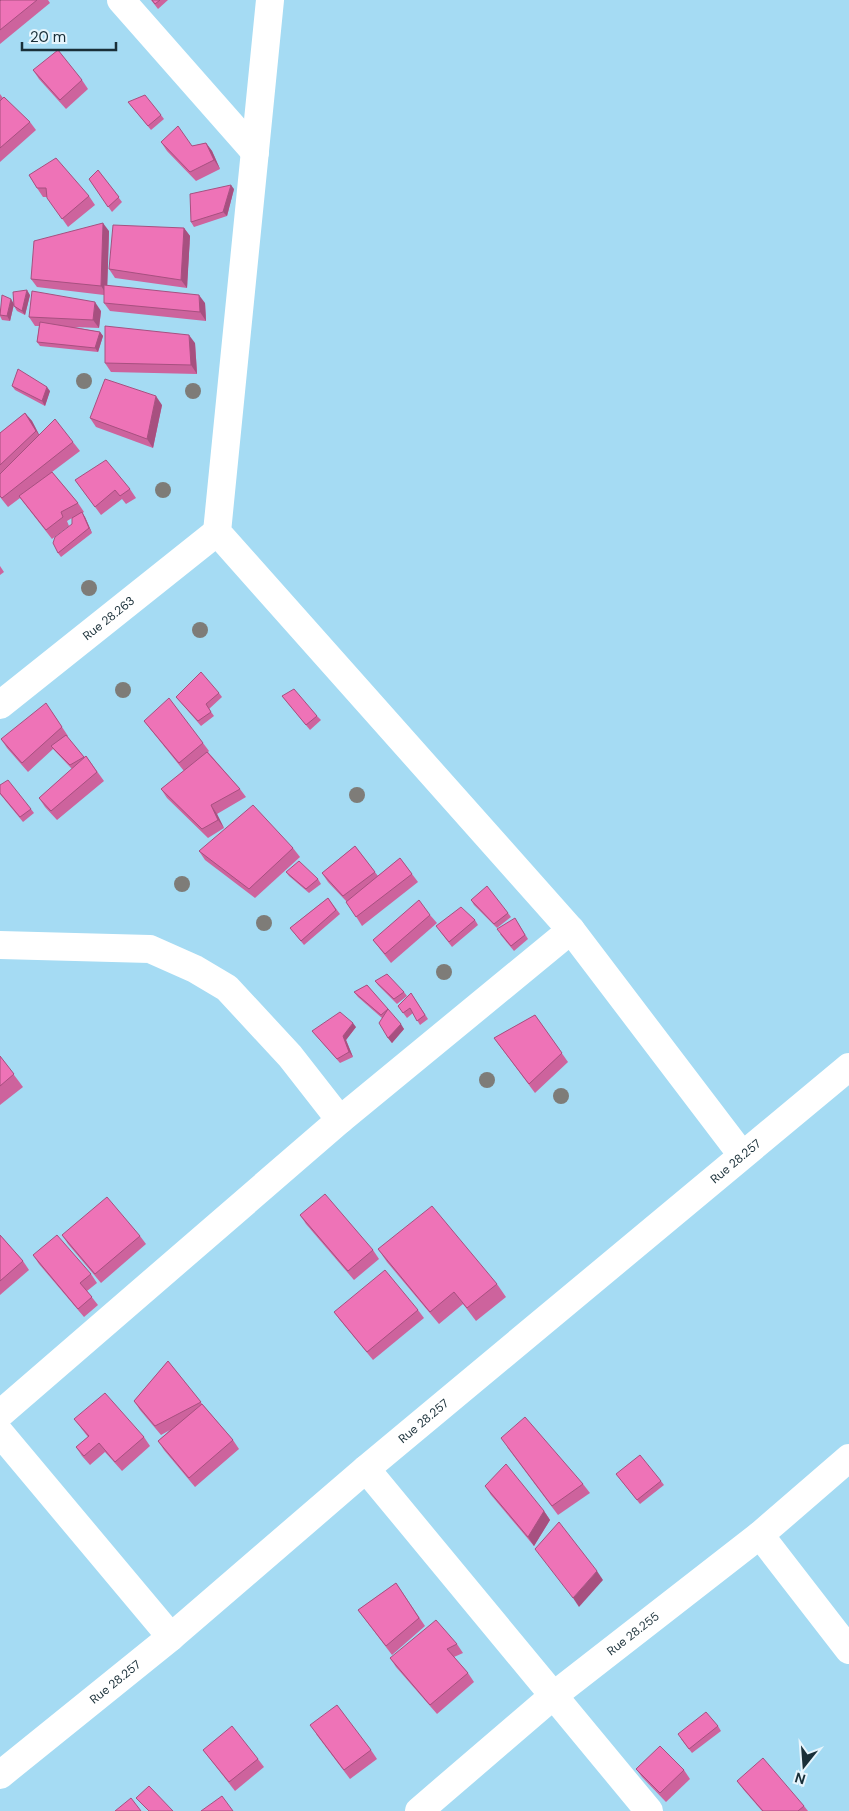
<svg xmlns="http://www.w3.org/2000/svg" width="849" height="1811" font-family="'DM Sans',sans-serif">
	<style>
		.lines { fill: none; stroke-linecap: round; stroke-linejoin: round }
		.minor { stroke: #fff; stroke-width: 28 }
		.tree { fill: #7e7c78 }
		.wall { fill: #cd639d }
		.shaded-wall { fill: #a75080 }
		.building { fill: #ee73b7; stroke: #a75080 }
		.labels { text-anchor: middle; stroke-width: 4; stroke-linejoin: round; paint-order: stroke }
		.street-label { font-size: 12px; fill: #192f38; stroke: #e6f5fd }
	</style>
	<rect width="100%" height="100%" fill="#a5dbf3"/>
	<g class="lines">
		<g class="minor">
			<polyline points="121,0 255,152"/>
			<polyline points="270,0 217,532 571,930 742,1155"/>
			<path id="s1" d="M0 705 217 532"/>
			<polyline points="0,945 150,949 195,969 227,988 290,1056 340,1120"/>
			<polyline points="0,1414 340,1120 571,930"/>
			<polyline points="0,1433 171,1637"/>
			<polyline points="366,1469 649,1811"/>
			<polyline points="760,1535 849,1650"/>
			<path id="s2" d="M0 1775 171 1637 366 1469 849 1067"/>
			<path id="s3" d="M419 1811 553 1696 760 1535 849 1458"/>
		</g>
	</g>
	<g class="tree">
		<circle cx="84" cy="381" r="8"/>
		<circle cx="193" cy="391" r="8"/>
		<circle cx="163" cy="490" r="8"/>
		<circle cx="89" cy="588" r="8"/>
		<circle cx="200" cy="630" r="8"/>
		<circle cx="123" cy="690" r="8"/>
		<circle cx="357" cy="795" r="8"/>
		<circle cx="182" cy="884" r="8"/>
		<circle cx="264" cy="923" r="8"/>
		<circle cx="444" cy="972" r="8"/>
		<circle cx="487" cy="1080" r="8"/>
		<circle cx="561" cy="1096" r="8"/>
	</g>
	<g class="wall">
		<polygon points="1,0 48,0 50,3 0,44 0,1"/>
		<polygon points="151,0 168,0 158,9"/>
		<polygon points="33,70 82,80 88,89 66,109 39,79"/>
		<polygon points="0,94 3,98 30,122 36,130 0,162"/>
		<polygon points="128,102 161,115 164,119 151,130"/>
		<polygon points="161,142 192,146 206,143 212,151 220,169 196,181 167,151"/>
		<polygon points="98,170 122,202 112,212 89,179"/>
		<polygon points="29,175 89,196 95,205 68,227 47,197 43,197 37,188"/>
		<polygon points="234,189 227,216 194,227 191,222"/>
		<polygon points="184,228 190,236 187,288 115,278 109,269"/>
		<polygon points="109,231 107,286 205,303 206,321 110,311 104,303 104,295 37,287 31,279"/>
		<polygon points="30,295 25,315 17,311 14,306"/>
		<polygon points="14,304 10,321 2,320 0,316 0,309"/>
		<polygon points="101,311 99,328 74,327 100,332 103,336 98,352 40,346 37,342 39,326 35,326 29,317"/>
		<polygon points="195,343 197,374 111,372 105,363"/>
		<polygon points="12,386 50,391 45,406 15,390"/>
		<polygon points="162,405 153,448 96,427 90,418"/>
		<polygon points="25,413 32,421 39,435 73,442 80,451 52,472 78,503 84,512 82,513 85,517 92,533 61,557 58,553 72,524 72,518 67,521 69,526 52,539 20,498 8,507 0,497 0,433"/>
		<polygon points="75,480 130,489 136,498 126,504 122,499 101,515"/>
		<polygon points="0,566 4,572 0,575"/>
		<polygon points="219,693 222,697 209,709 214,716 201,726 176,697"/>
		<polygon points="282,696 317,716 321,720 310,730"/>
		<polygon points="52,712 68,736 67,737 84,757 86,756 104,781 57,820 45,807 39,798 72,769 53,749 28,772 7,748 1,739"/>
		<polygon points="144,721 203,743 209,751 208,752 240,789 246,797 217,814 224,828 208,838 167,798 161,789 184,771 151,730"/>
		<polygon points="0,785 31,809 34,813 23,822 0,794"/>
		<polygon points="355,846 378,876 400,858 418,882 362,926 347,902 328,882 322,873"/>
		<polygon points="293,848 300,857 255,898 205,860 199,851"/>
		<polygon points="286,872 318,879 321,884 309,893 289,876"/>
		<polygon points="328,898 340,914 304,945 290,928"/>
		<polygon points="471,900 508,913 511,917 497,928 474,905"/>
		<polygon points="430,915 437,923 391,963 373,940"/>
		<polygon points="475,920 478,925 452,947 439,930"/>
		<polygon points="518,923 528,939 514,951 500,934"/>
		<polygon points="375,981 404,992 407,996 397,1004 378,985"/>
		<polygon points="367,985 404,1029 392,1043 388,1038 382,1018 358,997 354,992"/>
		<polygon points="411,993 428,1019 420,1025 413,1013 407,1018 398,1006"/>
		<polygon points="535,1015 568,1062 535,1093 494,1038"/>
		<polygon points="356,1027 346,1040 353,1057 340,1063 312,1031"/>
		<polygon points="0,1056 23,1087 0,1105"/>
		<polygon points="300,1215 373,1250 379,1259 354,1280 306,1224"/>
		<polygon points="0,1235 23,1261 29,1270 0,1295"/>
		<polygon points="62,1235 140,1236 146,1244 101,1283 68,1244"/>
		<polygon points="378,1249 497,1284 506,1297 476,1321 463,1304 439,1324 387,1262"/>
		<polygon points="33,1255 91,1274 97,1283 87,1291 98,1305 84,1317 39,1264"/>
		<polygon points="418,1310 424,1318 373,1360 340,1320 334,1312"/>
		<polygon points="168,1361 203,1405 233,1440 239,1449 195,1487 164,1450 158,1441 170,1430 161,1435 140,1410 134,1401"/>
		<polygon points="74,1419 144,1437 150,1446 122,1471 105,1452 90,1465 82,1456 76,1447 88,1437"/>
		<polygon points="507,1447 583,1484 590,1493 558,1515"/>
		<polygon points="616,1474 661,1481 664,1485 640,1504"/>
		<polygon points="485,1486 544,1511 550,1520 534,1546 491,1495"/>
		<polygon points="396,1583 425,1626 392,1655 358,1610"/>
		<polygon points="457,1644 463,1653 454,1657 468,1673 474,1682 437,1714 396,1667 390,1658"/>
		<polygon points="718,1726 721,1731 692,1753 681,1739"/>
		<polygon points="316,1734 371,1750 377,1759 350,1779"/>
		<polygon points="203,1750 258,1759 264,1767 235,1791"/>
		<polygon points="636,1769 684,1770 690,1779 666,1802 642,1777"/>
		<polygon points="737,1781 804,1806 808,1811 762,1811 743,1789"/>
	</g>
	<g class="shaded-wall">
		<polygon points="206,143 212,151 220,169 214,160"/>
		<polygon points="231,185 234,189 227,216 223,212"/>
		<polygon points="103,223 109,231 107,295 101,286"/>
		<polygon points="184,228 190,236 187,288 181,280"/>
		<polygon points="27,290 30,295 25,315 22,311"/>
		<polygon points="199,295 205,303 206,321 200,312"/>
		<polygon points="11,299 14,304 10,321 7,316"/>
		<polygon points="95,302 101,311 99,328 93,320"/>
		<polygon points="100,332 103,336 98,352 95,348"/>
		<polygon points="189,335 195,343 197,374 191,365"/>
		<polygon points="47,387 50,391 45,406 42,401"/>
		<polygon points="156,396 162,405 153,448 147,439"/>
		<polygon points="25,413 32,421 42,440 36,431"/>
		<polygon points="82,512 85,517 92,533 89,528"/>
		<polygon points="211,805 217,814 224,828 218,820"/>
		<polygon points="353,1023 356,1027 346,1040 353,1057 349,1052 343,1036"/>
		<polygon points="401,1024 404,1029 392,1043 388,1038"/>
		<polygon points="544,1511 550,1520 534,1546 528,1537"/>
		<polygon points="597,1571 603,1580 579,1607 573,1598"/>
	</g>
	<g class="building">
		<polygon points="1,0 37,0 0,30 0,1"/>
		<polygon points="152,0 160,0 155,4"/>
		<polygon points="58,50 82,80 60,100 33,70"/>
		<polygon points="145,95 161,115 148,126 128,102"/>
		<polygon points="4,97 30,122 0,148 0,101"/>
		<polygon points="178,126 192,146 206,143 214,160 190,172 161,142"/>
		<polygon points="56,158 89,196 62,219 47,198 46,188 37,188 29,175"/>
		<polygon points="98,170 119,197 108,207 89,179"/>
		<polygon points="231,185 223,212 191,222 190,194"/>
		<polygon points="103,223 101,286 31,279 34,241"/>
		<polygon points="113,225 184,228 181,280 109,269"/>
		<polygon points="104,285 199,295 200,312 104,303"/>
		<polygon points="27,290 22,311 14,306 13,292"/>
		<polygon points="32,291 95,302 93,320 29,317"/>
		<polygon points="2,295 11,299 7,316 0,315"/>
		<polygon points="40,322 100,332 95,348 37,342"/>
		<polygon points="105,326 189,335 191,365 105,363"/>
		<polygon points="18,369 47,387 42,401 12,386"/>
		<polygon points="105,379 156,396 147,439 90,418"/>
		<polygon points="25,413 36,431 0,465 0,433"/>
		<polygon points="55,419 73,442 2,498 0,496 0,474"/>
		<polygon points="106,460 130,489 120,496 115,490 95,507 75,480"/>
		<polygon points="52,472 78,503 61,512 63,517 46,530 19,496"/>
		<polygon points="82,512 89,528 58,553 53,543 55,537 72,524 72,518"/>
		<polygon points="201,672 219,693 206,704 211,712 198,721 176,697"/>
		<polygon points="294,689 317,716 306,725 282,696"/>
		<polygon points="169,698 203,743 179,763 144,721"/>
		<polygon points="46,703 62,727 22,763 1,739"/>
		<polygon points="66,735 84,757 70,765 51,746"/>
		<polygon points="207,752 240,789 211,805 218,820 202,829 161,789"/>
		<polygon points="86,756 97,772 51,811 39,798"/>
		<polygon points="8,780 31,809 20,817 0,793 0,785"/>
		<polygon points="253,805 293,848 249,889 199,851"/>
		<polygon points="355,846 375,872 343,896 322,873"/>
		<polygon points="400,858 412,874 356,917 346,902"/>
		<polygon points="299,861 318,879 306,889 286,872"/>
		<polygon points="487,886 508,913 494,924 471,900"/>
		<polygon points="328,898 336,910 301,941 290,928"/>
		<polygon points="419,900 430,915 385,954 373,940"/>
		<polygon points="461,907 475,920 449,942 436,926"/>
		<polygon points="515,918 525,935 511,946 497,929"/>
		<polygon points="387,974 404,992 394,999 375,981"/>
		<polygon points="367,985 388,1009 401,1024 388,1038 379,1023 388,1009 381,1015 354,992"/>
		<polygon points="411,993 425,1015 417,1021 410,1008 403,1013 398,1006"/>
		<polygon points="340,1012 353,1023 343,1036 349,1052 337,1059 312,1031"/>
		<polygon points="535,1015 562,1053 529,1084 494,1038"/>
		<polygon points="0,1056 14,1074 0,1086"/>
		<polygon points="325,1194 373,1250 348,1271 300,1215"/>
		<polygon points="107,1197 140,1236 95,1274 62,1235"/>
		<polygon points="432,1206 497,1284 467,1308 454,1292 430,1312 378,1249"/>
		<polygon points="0,1235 23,1261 0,1281"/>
		<polygon points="57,1235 91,1274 80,1283 92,1297 78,1309 33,1255"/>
		<polygon points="385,1270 418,1310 367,1352 334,1312"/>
		<polygon points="168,1361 201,1402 155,1426 134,1401"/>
		<polygon points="105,1393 144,1437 115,1462 99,1443 84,1456 76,1447 89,1436 74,1419"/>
		<polygon points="202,1404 233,1440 189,1478 158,1441"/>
		<polygon points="525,1417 583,1484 552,1506 501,1438"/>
		<polygon points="640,1455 661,1481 637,1500 616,1474"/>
		<polygon points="506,1464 544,1511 528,1537 485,1486"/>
		<polygon points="559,1522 597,1571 573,1598 535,1549"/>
		<polygon points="396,1583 419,1618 386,1646 358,1610"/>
		<polygon points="436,1620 457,1644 447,1649 468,1673 430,1705 390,1658"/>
		<polygon points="337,1705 371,1750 344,1770 310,1725"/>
		<polygon points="706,1712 718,1726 689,1749 678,1734"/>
		<polygon points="232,1726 258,1759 229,1782 203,1750"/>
		<polygon points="660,1746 684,1770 660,1793 636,1769"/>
		<polygon points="763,1758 804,1806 798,1811 763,1811 737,1781"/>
		<polygon points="149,1786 173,1811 149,1811 136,1798"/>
		<polygon points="222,1796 233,1811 201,1811"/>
		<polygon points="131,1798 141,1811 115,1811"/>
	</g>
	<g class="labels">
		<g class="street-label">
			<text dy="4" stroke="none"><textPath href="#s1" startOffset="139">Rue 28.263</textPath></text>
			<text dy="4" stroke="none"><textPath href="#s2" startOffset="958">Rue 28.257</textPath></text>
			<text dy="4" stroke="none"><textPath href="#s2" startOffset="552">Rue 28.257</textPath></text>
			<text dy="4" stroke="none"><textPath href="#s3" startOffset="278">Rue 28.255</textPath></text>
			<text dy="4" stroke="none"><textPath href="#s2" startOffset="148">Rue 28.257</textPath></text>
		</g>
	</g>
	<g transform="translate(804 1766) rotate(197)" stroke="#e6f5fd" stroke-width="4" paint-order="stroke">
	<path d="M0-4L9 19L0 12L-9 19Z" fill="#192f38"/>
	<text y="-8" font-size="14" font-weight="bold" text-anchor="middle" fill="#192f38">N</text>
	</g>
	<path d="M22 42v8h94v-8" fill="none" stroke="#192f38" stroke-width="2.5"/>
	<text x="30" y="42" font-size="15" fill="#192f38" stroke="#e6f5fd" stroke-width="4" paint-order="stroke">20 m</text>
</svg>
